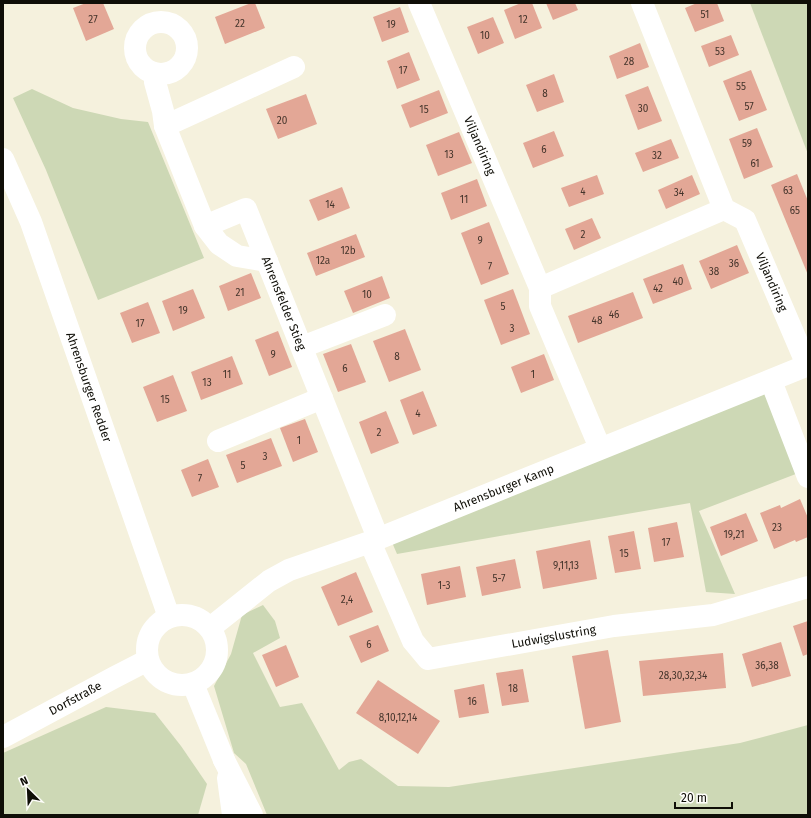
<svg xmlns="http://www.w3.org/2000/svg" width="811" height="818" font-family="'Fira Sans',sans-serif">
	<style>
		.green { fill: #cdd8b5 }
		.building { fill: #e3a796 }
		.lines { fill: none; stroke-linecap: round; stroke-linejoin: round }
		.minor { stroke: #fff; stroke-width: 22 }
		.major { stroke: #fff; stroke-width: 22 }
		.labels { text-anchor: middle; stroke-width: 3; stroke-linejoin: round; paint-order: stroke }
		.number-label { font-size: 10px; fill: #44342b }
		.street-label { font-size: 12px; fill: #0f0e07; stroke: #fefefa }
	</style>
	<rect width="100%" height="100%" fill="#f5f1dd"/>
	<g class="green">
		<polygon points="750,3 808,3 808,154"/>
		<polygon points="32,89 73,108 121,119 148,122 204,258 98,300 46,170 13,98"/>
		<polygon points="769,389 801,472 699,511 735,594 706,592 690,503 397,554 391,540"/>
		<polygon points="263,605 275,621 280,638 253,653 280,707 302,703 339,770 349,762 361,759 398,786 449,787 740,743 808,725 808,815 267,815 246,764 234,753 214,686 231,654 242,615"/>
		<polygon points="106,707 155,713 181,746 207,784 198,815 3,815 3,753"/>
	</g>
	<g class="building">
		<polygon points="86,3 103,3 114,29 86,41 73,8"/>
		<polygon points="251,3 255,3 265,28 225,44 215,17"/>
		<polygon points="521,3 532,3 542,28 515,39 504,10"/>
		<polygon points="546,3 575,3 578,10 553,20"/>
		<polygon points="697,3 717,3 724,21 695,32 685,8"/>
		<polygon points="400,7 409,32 382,42 373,17"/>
		<polygon points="493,17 504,43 478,54 467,27"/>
		<polygon points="731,35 739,55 709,67 701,46"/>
		<polygon points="640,43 649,67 617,79 609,56"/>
		<polygon points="409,52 420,80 397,89 387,61"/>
		<polygon points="751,70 767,110 739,121 723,81"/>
		<polygon points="554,74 564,102 537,112 526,85"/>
		<polygon points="648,86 662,121 638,130 625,95"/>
		<polygon points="439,90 448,113 410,128 401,105"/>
		<polygon points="306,94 317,124 278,139 266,109"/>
		<polygon points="757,128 773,167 744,179 729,139"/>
		<polygon points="554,131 564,156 533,168 523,143"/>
		<polygon points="459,132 472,163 438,176 426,145"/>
		<polygon points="671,139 679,158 643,172 635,153"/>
		<polygon points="797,174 808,201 808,275 771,185"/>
		<polygon points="597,175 604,194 569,207 561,188"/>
		<polygon points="692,175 700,194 666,209 658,190"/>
		<polygon points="477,179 487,206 451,220 441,193"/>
		<polygon points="342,187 350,208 318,221 309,200"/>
		<polygon points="592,218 601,238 574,250 565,229"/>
		<polygon points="489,222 509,274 481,285 461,233"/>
		<polygon points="356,234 365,257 316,276 307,253"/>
		<polygon points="737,245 749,273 711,289 699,261"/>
		<polygon points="683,264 692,289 653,304 643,279"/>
		<polygon points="251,273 261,298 228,311 219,286"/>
		<polygon points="382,276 390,298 353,313 344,291"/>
		<polygon points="193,289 205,318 173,331 162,301"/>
		<polygon points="513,289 530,334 501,345 484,300"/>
		<polygon points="633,292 643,318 578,343 568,316"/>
		<polygon points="148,302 160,333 132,343 120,313"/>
		<polygon points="405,329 421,370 389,382 373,341"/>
		<polygon points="278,331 292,367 269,376 255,340"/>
		<polygon points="351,344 366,382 338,392 323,354"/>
		<polygon points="544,354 554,380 521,393 511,367"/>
		<polygon points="232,356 243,384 201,400 191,372"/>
		<polygon points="173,375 187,411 157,422 143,387"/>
		<polygon points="423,391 437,426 413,435 400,400"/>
		<polygon points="386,411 399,443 371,454 359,422"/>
		<polygon points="305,419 318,452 293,462 280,428"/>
		<polygon points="271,438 282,466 237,483 226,455"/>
		<polygon points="208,459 219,487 192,497 181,470"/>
		<polygon points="800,499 808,518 808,537 796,542 795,540 774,549 760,513 780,505 781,508"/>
		<polygon points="746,513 758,541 721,556 710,527"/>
		<polygon points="677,522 684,557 654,562 648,528"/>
		<polygon points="634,531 641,569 615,573 608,536"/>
		<polygon points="590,540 597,579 543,589 536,551"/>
		<polygon points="515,559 521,588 482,596 476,567"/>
		<polygon points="460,566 466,597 427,605 421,574"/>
		<polygon points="356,572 373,612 338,626 321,587"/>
		<polygon points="808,621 808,654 803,656 793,626"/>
		<polygon points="378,625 389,651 361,663 349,636"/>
		<polygon points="781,642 791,676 752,687 742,654"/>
		<polygon points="286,645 299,677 276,687 262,655"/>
		<polygon points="608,650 621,722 585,729 572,656"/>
		<polygon points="723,653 726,688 643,696 639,661"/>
		<polygon points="523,669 529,702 502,706 496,673"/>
		<polygon points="378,680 440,721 418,754 356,713"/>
		<polygon points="484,684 489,713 459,718 454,690"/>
	</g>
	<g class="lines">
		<g class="minor">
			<path id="s1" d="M419 3 540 288V306L600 448"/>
			<path id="s2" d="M642 3 724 209 745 220 807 365"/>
			<circle cx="161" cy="48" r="26"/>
			<path id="s3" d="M156 74 155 82 163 111 165 126 205 226 246 209 378 538"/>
			<polyline points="165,126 294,67"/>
			<path id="s4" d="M3 159 31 222 169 617"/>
			<polyline points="205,226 219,244 237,256 267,261"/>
			<polyline points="540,288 724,209"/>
			<polyline points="302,347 385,315"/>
			<polyline points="771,381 808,477"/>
			<polyline points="218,441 322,398"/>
			<path id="s5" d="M370 542 413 641 428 659 614 626 713 615 808 587"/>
			<circle cx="182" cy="650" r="35"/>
			<path id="s6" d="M210 628 269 581 289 570 370 542 808 365"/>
			<polyline points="193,684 224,760"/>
			<path id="s7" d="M3 737 115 677 148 660"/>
		</g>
		<g class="major">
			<polyline points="224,760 252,815"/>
			<polyline points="228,778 233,815"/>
		</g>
	</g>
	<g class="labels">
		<g class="number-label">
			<text x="705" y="18">51</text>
			<text x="93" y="23">27</text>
			<text x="523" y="23">12</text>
			<text x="240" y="27">22</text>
			<text x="391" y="28">19</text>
			<text x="485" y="39">10</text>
			<text x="720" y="55">53</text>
			<text x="629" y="65">28</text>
			<text x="403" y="74">17</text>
			<text x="741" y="90">55</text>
			<text x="545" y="97">8</text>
			<text x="749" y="110">57</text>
			<text x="643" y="112">30</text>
			<text x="424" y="113">15</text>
			<text x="282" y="124">20</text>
			<text x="747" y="147">59</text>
			<text x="544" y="153">6</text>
			<text x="449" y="158">13</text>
			<text x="657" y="159">32</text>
			<text x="755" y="167">61</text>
			<text x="788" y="194">63</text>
			<text x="583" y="195">4</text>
			<text x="679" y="196">34</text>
			<text x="464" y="203">11</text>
			<text x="330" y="208">14</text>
			<text x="795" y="214">65</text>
			<text x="583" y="238">2</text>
			<text x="480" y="244">9</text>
			<text x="348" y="254">12b</text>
			<text x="323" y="264">12a</text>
			<text x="734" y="267">36</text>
			<text x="490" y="270">7</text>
			<text x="714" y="275">38</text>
			<text x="678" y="285">40</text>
			<text x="658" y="292">42</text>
			<text x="240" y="296">21</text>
			<text x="367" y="298">10</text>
			<text x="503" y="310">5</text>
			<text x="183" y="314">19</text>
			<text x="614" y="318">46</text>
			<text x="597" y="324">48</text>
			<text x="140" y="327">17</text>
			<text x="512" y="332">3</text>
			<text x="273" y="358">9</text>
			<text x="397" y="360">8</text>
			<text x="345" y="372">6</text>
			<text x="227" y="378">11</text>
			<text x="533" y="378">1</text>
			<text x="207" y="386">13</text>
			<text x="165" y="403">15</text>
			<text x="418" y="417">4</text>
			<text x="379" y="436">2</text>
			<text x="299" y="444">1</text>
			<text x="265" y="460">3</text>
			<text x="243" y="469">5</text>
			<text x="200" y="482">7</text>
			<text x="777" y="531">23</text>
			<text x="734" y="538">19,21</text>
			<text x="666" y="546">17</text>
			<text x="624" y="557">15</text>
			<text x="566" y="569">9,11,13</text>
			<text x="499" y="582">5-7</text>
			<text x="444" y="589">1-3</text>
			<text x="347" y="603">2,4</text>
			<text x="369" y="648">6</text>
			<text x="767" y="669">36,38</text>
			<text x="683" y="679">28,30,32,34</text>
			<text x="513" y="692">18</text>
			<text x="472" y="705">16</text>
			<text x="398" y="721">8,10,12,14</text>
		</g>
		<g class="street-label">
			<text dy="4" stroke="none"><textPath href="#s1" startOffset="155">Viljandiring</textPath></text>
			<text dy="4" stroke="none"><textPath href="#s2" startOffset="313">Viljandiring</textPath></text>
			<text dy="4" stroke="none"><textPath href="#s3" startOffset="307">Ahrensfelder Stieg</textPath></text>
			<text dy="4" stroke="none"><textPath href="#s4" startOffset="244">Ahrensburger Redder</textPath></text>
			<text dy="4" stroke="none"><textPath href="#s6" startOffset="328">Ahrensburger Kamp</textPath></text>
			<text dy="4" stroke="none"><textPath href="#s5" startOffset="259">Ludwigslustring</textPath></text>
			<text dy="4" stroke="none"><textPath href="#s7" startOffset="82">Dorfstraße</textPath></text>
		</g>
	</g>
	<rect width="811" height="818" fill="none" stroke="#0f0e07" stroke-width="8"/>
	<g transform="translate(28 790) rotate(336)" stroke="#fefefa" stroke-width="3" paint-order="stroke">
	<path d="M0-3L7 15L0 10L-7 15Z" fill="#0f0e07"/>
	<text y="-6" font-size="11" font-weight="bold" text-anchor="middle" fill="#0f0e07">N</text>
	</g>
	<path d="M675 802v6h57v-6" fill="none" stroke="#0f0e07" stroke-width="2"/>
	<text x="681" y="802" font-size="12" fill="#0f0e07" stroke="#fefefa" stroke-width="3" paint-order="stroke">20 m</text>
</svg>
